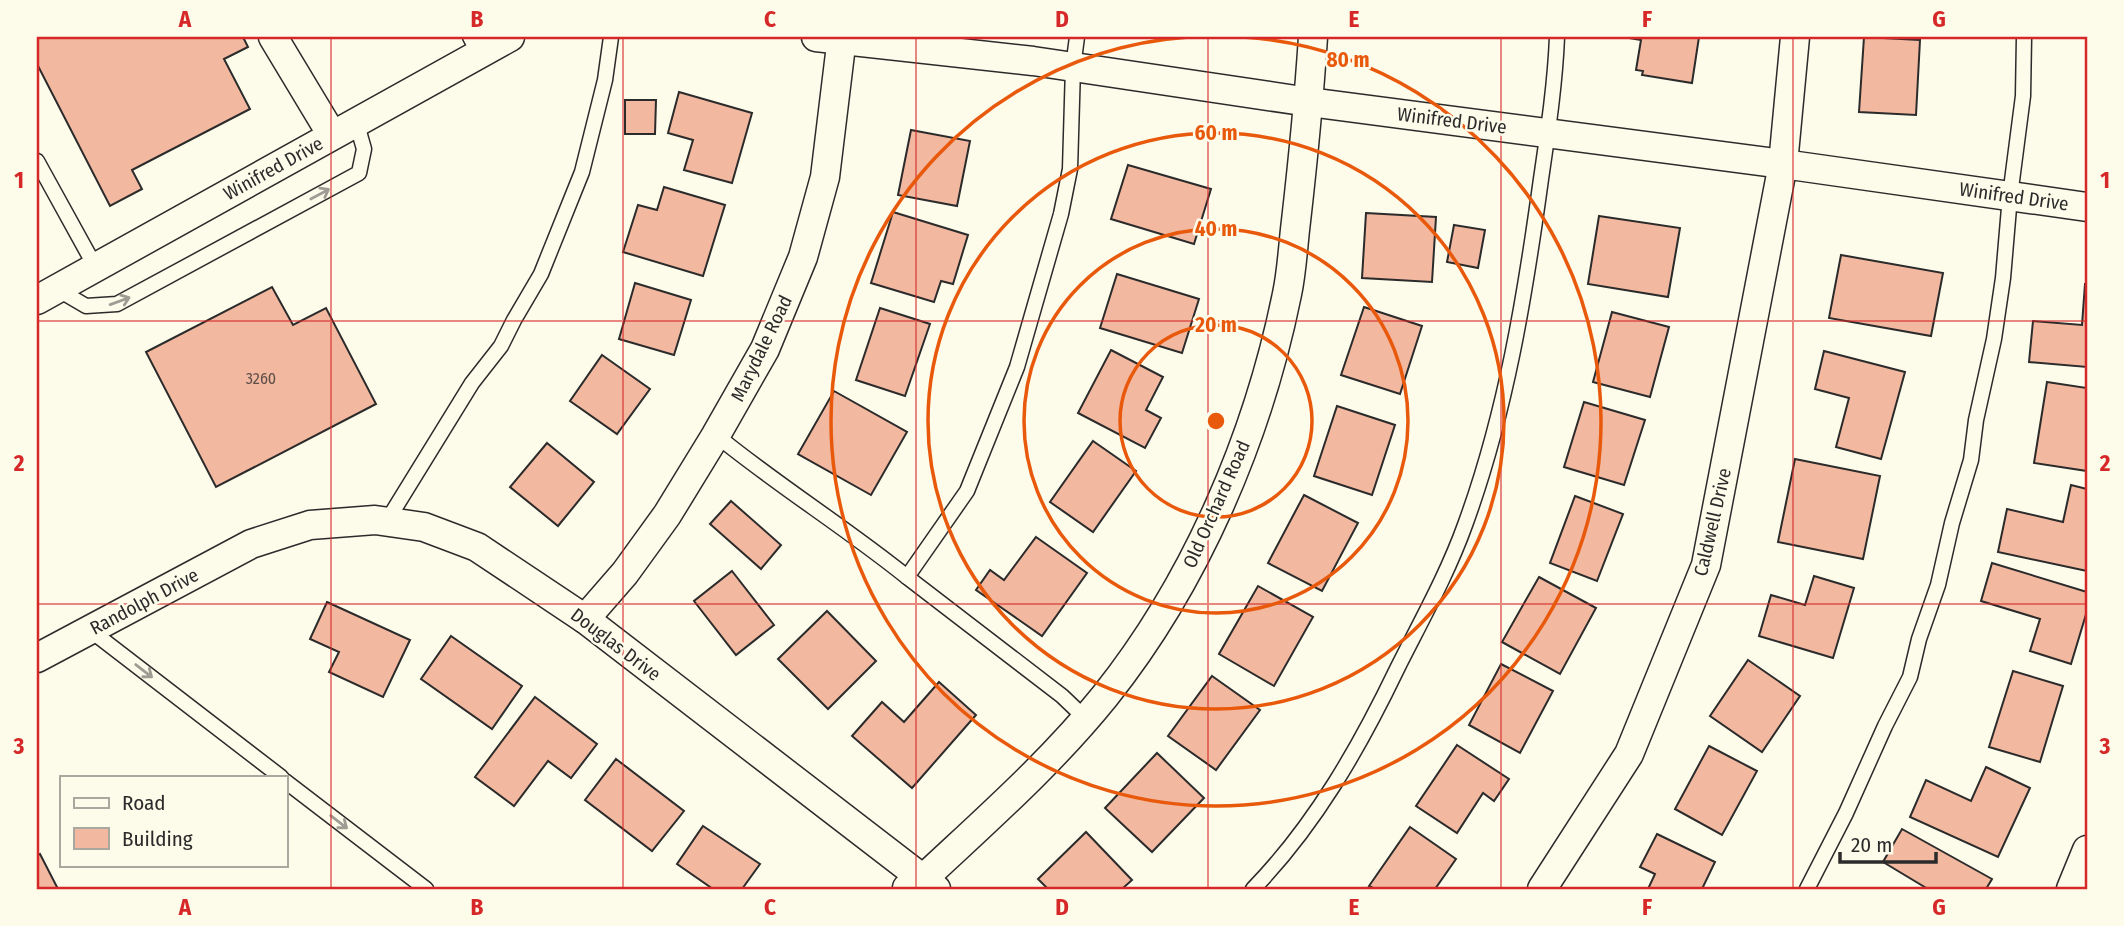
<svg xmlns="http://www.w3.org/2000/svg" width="2124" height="926" font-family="'Fira Sans Condensed',sans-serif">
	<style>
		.building { fill: #f2b8a0; stroke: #2b2b2b; stroke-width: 2 }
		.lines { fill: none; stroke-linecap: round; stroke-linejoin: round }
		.service-casing { stroke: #2b2b2b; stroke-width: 17 }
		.minor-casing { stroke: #2b2b2b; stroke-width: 31 }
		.service { stroke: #fdfbea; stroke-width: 14 }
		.minor { stroke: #fdfbea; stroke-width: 28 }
		.oneway { stroke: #9e9d94 }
		.grid { fill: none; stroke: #d62828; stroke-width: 2; stroke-opacity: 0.55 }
		.ring { fill: none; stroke: #e8590c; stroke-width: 3.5 }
		.labels { text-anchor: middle; stroke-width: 5; stroke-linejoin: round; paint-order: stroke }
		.number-label { font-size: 16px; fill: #5d4e48 }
		.street-label { font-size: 19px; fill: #2b2b2b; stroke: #fdfbea }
		.centre { fill: #e8590c; stroke: #fdfbea; stroke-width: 3.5 }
		.ring-label { font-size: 21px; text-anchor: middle; font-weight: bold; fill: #e8590c; stroke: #fdfbea; stroke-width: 5; stroke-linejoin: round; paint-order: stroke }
		.neatline { fill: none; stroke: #d62828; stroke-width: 2.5 }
		.grid-label { font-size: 23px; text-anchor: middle; font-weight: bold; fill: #d62828 }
	</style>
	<rect width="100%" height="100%" fill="#fdfbea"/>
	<g class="building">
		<polygon points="37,37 243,37 248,47 224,59 250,109 132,170 142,189 110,206 37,64"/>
		<polygon points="1623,37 1699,37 1692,83 1642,75 1643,71 1636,70 1641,40"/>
		<polygon points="1864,37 1920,40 1916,115 1859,112"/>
		<polygon points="679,92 752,113 732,183 684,170 693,140 668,133"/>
		<polygon points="625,100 656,100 655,134 625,134"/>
		<polygon points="911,130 970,141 957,206 898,195"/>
		<polygon points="1128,165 1211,189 1194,244 1111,219"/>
		<polygon points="664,187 725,205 703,276 623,252 638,205 657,210"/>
		<polygon points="893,212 968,235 953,284 941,281 934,302 871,283"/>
		<polygon points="1366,213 1436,217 1432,282 1362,278"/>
		<polygon points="1599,216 1680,228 1668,297 1588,284"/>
		<polygon points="1454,225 1485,230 1478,268 1447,262"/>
		<polygon points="1841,255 1943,273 1931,336 1829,318"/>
		<polygon points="1117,274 1199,299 1182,353 1100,328"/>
		<polygon points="635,283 691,300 674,355 619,339"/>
		<polygon points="2085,284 2087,284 2087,367 2029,362 2033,321 2082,325"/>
		<polygon points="272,287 293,325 326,308 376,404 216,487 146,352"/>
		<polygon points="1364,307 1422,326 1400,394 1341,375"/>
		<polygon points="880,308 930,324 905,396 856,380"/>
		<polygon points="1612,312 1669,327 1650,397 1593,382"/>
		<polygon points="1111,350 1163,377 1146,410 1161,418 1145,448 1078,413"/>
		<polygon points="1824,351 1905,372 1881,459 1836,447 1849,398 1815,389"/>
		<polygon points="602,355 650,389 617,434 570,401"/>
		<polygon points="2047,382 2087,388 2087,471 2034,463"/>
		<polygon points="834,391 907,432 871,495 798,454"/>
		<polygon points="1584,402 1645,420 1624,485 1564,467"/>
		<polygon points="1337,406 1395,425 1372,495 1314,476"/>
		<polygon points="1093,441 1136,471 1093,532 1050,502"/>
		<polygon points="547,443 594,482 558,526 510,487"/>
		<polygon points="1795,459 1880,476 1863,559 1778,542"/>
		<polygon points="2071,485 2087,489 2087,571 1998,552 2007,509 2063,522"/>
		<polygon points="1304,495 1358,523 1322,591 1268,563"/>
		<polygon points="1575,496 1623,514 1597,581 1550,563"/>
		<polygon points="731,501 781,545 761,569 710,524"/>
		<polygon points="1036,537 1087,573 1042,636 976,590 990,570 1004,580"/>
		<polygon points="1992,563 2087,592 2087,611 2071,664 2030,651 2040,619 1981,601"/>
		<polygon points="732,571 774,625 736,655 694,601"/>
		<polygon points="1814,576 1854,588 1833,658 1759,636 1771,595 1805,605"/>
		<polygon points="1539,577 1596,608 1560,674 1502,642"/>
		<polygon points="1258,586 1313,617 1274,686 1219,654"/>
		<polygon points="327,602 410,640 383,697 329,672 339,652 310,639"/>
		<polygon points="827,611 876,661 828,709 778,659"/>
		<polygon points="451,636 522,686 492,729 421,679"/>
		<polygon points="1748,660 1800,696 1762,752 1710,716"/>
		<polygon points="1501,664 1553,691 1520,753 1469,725"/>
		<polygon points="2013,671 2063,686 2040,762 1989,747"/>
		<polygon points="1212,676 1260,710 1216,770 1168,736"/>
		<polygon points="939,682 976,715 912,788 852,736 882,702 904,722"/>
		<polygon points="535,697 597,744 571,778 548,761 514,806 475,777"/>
		<polygon points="1457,745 1509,779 1494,801 1483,793 1457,833 1416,806"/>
		<polygon points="1709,746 1757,771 1722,835 1675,809"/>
		<polygon points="1157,753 1204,798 1152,852 1105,808"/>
		<polygon points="616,759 684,811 652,851 585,800"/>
		<polygon points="1986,767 2030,788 1998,857 1910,817 1926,780 1971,801"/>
		<polygon points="703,826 760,864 742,889 713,889 677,864"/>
		<polygon points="1410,827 1456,859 1435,889 1375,889 1369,886"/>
		<polygon points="1902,829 1992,879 1986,889 1928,889 1883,862"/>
		<polygon points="1086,832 1132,880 1122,889 1048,889 1038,879"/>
		<polygon points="1657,834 1715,862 1702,889 1648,889 1655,874 1640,867"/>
		<polygon points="40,854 58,889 37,889 37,855"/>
	</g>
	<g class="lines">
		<g class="service-casing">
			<g id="service">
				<polyline points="470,37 479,54"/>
				<polyline points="1077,37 1073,67 1070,169 1061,214 1017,367 967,491 907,577 1062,696 1085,718"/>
				<polyline points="37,161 96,268"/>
				<polyline points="57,289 86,306 117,304 359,173 364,149 356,121"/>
				<path d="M716 435C777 485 845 527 907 577"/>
				<polyline points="387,521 472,383 501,346 514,320 541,274 582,172 605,80 611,37"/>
				<polyline points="90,630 281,777"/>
				<polyline points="285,781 426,889"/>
				<path d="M1253 889C1315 825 1359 748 1397 669 1421 621 1447 575 1465 525 1506 413 1525 296 1541 179 1548 131 1555 85 1557 37"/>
				<polyline points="1807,889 1846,813 1885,726 1910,677 1919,639 1938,585 1952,523 1971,460 1976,420 1994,339 2003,278 2010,196 2023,96 2024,37"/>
			</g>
		</g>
		<g class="minor-casing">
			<g id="minor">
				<polyline points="273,37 332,135"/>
				<polyline points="816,37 1033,61 1309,102 1783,164 2087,207"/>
				<polyline points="37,300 510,37"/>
				<polyline points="585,619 625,573 667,515 716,435 765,349 803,257 825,177 842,37"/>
				<polyline points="37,658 251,544 310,525 375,520 424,527 477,547 585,619 936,889"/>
				<path d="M907 888 923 879C986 820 1051 763 1105 696 1196 582 1258 437 1287 294 1292 271 1293 245 1296 221 1303 160 1309 98 1313 37"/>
				<polyline points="1542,889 1629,754 1706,565 1783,164 1795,37"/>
				<polyline points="2071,889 2087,850"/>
			</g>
		</g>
		<use href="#service" class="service"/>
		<use href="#minor" class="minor"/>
	</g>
	<defs><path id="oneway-shaft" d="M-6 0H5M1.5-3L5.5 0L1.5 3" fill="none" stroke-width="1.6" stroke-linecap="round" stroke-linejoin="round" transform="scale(1.75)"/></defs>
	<g class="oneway">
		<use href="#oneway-shaft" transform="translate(320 194) rotate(-28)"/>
		<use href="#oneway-shaft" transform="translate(120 301) rotate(-20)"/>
		<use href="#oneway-shaft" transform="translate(144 671) rotate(38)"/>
		<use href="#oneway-shaft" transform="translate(339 822) rotate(38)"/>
	</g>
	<path class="grid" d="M331 37V889M623 37V889M916 37V889M1208 37V889M1501 37V889M1793 37V889M37 321H2087M37 604H2087"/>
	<g class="ring">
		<circle cx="1216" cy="421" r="96"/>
		<circle cx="1216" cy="421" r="192"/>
		<circle cx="1216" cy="421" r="288"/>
		<path d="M1243 37A385 385 0 1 1 1189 37"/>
	</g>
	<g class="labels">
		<g class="number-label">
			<text x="261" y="384">3260</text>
		</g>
		<g class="street-label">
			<text transform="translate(1452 120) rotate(7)" y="7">Winifred Drive</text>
			<text transform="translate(273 168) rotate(-29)" y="7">Winifred Drive</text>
			<text transform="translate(2014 196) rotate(8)" y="7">Winifred Drive</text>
			<text transform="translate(761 348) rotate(-64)" y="7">Marydale Road</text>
			<text transform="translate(1216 504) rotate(-66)" y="7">Old Orchard Road</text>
			<text transform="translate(1712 522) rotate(-77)" y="7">Caldwell Drive</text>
			<text transform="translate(144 601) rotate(-28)" y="7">Randolph Drive</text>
			<text transform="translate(616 644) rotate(37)" y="7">Douglas Drive</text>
		</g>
	</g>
	<circle cx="1216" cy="421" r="10" class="centre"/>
	<g class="ring-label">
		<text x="1348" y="67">80 m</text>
		<text x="1216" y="140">60 m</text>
		<text x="1216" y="236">40 m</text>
		<text x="1216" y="332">20 m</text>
	</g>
	<rect width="2124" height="926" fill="none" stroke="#fdfbea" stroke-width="77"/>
	<rect x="60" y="776" width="228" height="91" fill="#fdfbea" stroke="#a9a89e" stroke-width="2"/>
	<rect x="74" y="798" width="35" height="10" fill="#fdfbea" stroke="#a9a89e" stroke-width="2"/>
	<text x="122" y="810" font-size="21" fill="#2b2b2b">Road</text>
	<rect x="74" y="828" width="35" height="21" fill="#f2b8a0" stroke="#a9a89e" stroke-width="2"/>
	<text x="122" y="846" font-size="21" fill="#2b2b2b">Building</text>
	<path d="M1840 852v10h96v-10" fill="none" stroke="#2b2b2b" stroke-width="3.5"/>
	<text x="1851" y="852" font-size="21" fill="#2b2b2b" stroke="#fdfbea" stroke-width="5" paint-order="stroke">20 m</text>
	<rect x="38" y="38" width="2048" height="850" class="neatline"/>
	<g class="grid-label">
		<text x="185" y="27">A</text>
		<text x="477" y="27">B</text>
		<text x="770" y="27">C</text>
		<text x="1062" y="27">D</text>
		<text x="1354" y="27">E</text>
		<text x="1647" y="27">F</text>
		<text x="1939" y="27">G</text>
		<text x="19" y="188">1</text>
		<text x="2105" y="188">1</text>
		<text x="19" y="471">2</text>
		<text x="2105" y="471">2</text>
		<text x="19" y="754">3</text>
		<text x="2105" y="754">3</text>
		<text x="185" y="915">A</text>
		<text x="477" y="915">B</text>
		<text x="770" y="915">C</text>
		<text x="1062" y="915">D</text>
		<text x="1354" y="915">E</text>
		<text x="1647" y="915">F</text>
		<text x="1939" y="915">G</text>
	</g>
</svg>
